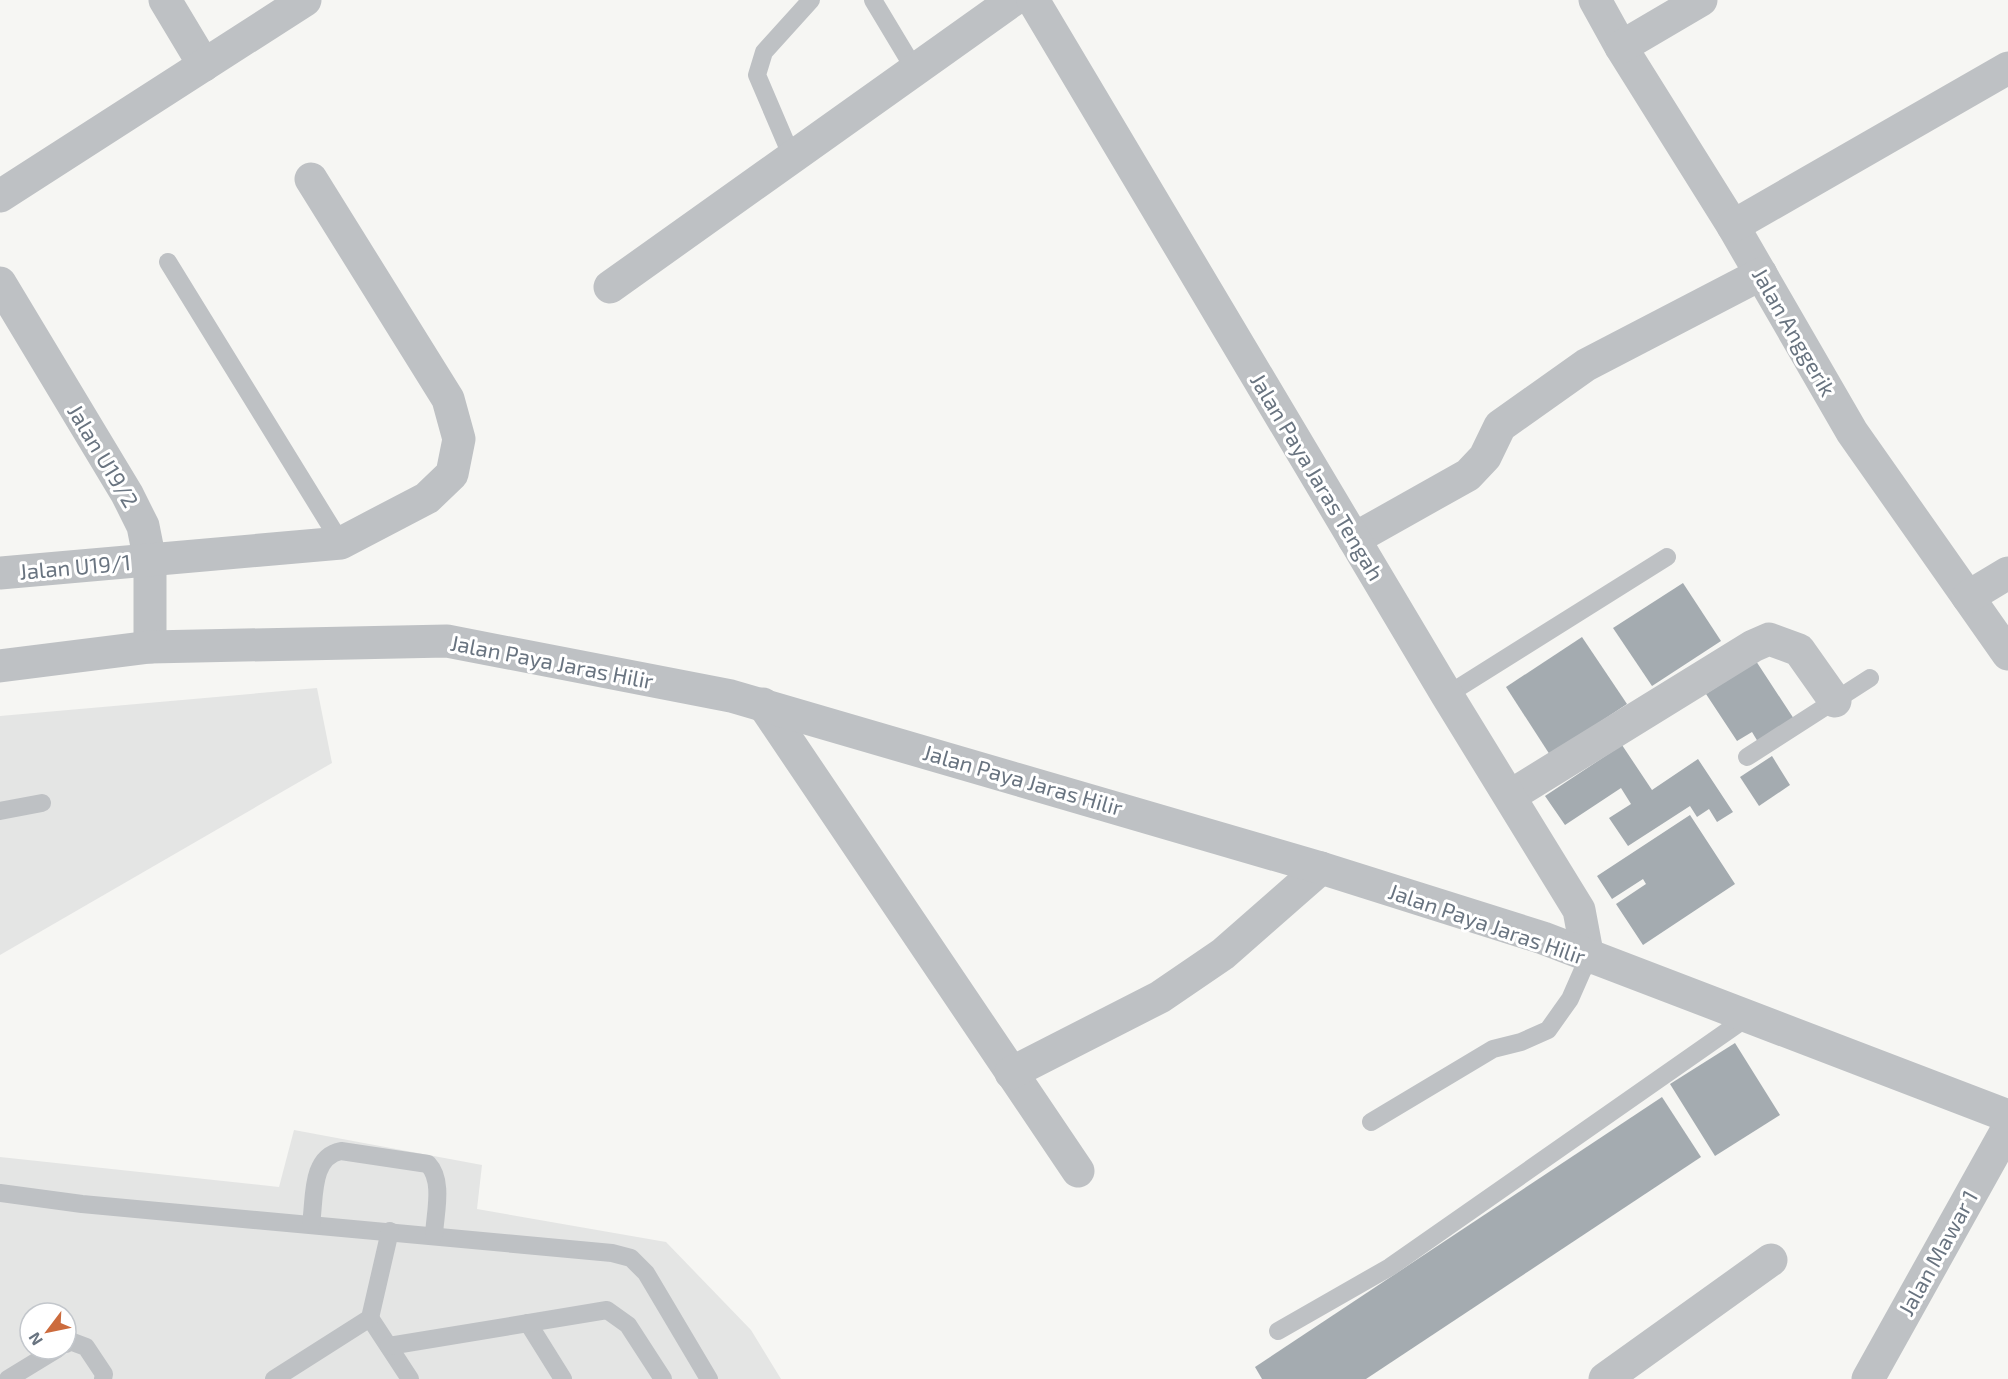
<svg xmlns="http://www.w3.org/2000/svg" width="2008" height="1379" font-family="'Exo 2',sans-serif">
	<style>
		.built { fill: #e4e5e4; fill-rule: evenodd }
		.building { fill: #a4abb0 }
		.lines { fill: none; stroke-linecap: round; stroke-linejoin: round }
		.service { stroke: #bec1c4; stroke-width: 18 }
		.minor { stroke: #bec1c4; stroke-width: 33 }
		.tertiary { stroke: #bec1c4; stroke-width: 33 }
		.labels { text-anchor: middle; stroke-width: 6; stroke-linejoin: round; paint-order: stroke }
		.street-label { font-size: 22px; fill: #697480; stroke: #fff }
	</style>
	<rect width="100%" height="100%" fill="#f6f6f3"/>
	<g class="built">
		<polygon points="317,688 332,763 0,955 0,716"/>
		<path d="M294 1130 482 1165 477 1209 666 1242 751 1330 781 1379H0V1157L279 1187ZM30 1313H66V1349H30Z"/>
	</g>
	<g class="building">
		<polygon points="1683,583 1721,641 1652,686 1613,628"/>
		<polygon points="1582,637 1627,704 1550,755 1506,687"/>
		<polygon points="1756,661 1794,719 1758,742 1752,732 1737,741 1706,694"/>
		<polygon points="1622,745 1652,790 1698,759 1733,812 1717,822 1709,809 1697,817 1690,806 1628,846 1609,818 1631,804 1621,788 1565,825 1545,796"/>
		<polygon points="1772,756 1790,785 1759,806 1740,777"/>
		<polygon points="1690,815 1735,884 1643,945 1616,904 1646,884 1643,879 1612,899 1597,876"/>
		<polygon points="1735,1043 1780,1115 1715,1156 1670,1084"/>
		<polygon points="1662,1097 1701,1157 1366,1379 1262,1379 1255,1367"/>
	</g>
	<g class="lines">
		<g class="service">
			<polyline points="873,0 915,70"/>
			<polyline points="792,157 757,75 764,52 811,0"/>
			<polyline points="168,262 341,543"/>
			<polyline points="1447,695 1667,557"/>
			<polyline points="1747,757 1870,678"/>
			<polyline points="0,811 42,803"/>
			<polyline points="1371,1122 1493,1049 1521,1042 1548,1030 1570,999 1588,958"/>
			<polyline points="0,1193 82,1204 612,1253 631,1258 646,1273 709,1379"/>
			<path d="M311 1224C315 1199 310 1157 341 1151L428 1164C444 1181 435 1213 434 1235"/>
			<polyline points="370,1318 410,1379"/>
			<polyline points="528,1323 563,1379"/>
			<polyline points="1278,1331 1390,1267 1749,1016"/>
			<polyline points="66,1344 70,1341 86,1347 104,1374 103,1379"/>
			<polyline points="389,1346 607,1310 628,1325 663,1379"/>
			<polyline points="8,1379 57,1349"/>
			<polyline points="274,1379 370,1318 390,1231"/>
		</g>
		<g class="minor">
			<polyline points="165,0 204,65"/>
			<polyline points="1595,0 1621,47 1733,226 1852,432 2008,654"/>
			<polyline points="1621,47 1701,0"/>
			<polyline points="0,196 305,0"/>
			<polyline points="1733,226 2008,68"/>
			<polyline points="0,283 127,494 143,526 150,561 150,647"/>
			<polyline points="610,287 1013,0"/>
			<polyline points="1354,539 1468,475 1485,457 1500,426 1586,365 1761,274"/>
			<polyline points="0,573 341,543 427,498 452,474 459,439 448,399 311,179"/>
			<polyline points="1968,597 2008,573"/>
			<polyline points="763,704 1078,1171"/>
			<polyline points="1510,796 1753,646 1769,639 1799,650 1835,701"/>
			<polyline points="1011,1073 1160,997 1223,954 1321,868"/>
			<polyline points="1605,1379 1771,1260"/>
			<polyline points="1868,1379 2008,1128"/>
		</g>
		<g class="tertiary">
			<polyline points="1033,0 1447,695 1579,910 1588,958"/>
			<polyline points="0,666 150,647 447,641 731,696 1321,868 1543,938 2008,1116"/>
		</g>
	</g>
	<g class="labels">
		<g class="street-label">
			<text transform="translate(1794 332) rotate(60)" y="8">Jalan Anggerik</text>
			<text transform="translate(103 456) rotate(59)" y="8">Jalan U19/2</text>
			<text transform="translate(1317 477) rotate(59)" y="8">Jalan Paya Jaras Tengah</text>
			<text transform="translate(75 567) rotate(-5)" y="8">Jalan U19/1</text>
			<text transform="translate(552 662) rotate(11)" y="8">Jalan Paya Jaras Hilir</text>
			<text transform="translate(1023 780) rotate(16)" y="8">Jalan Paya Jaras Hilir</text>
			<text transform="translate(1487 924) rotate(19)" y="8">Jalan Paya Jaras Hilir</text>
			<text transform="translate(1938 1253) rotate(-61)" y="8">Jalan Mawar 1</text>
		</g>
	</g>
	<g transform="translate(48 1331) rotate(238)"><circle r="28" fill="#ffffff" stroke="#c3c7cc" stroke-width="1.5"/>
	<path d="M0-4.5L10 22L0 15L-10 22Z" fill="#cc6b3d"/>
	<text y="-9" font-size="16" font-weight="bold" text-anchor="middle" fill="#697480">N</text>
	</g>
</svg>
